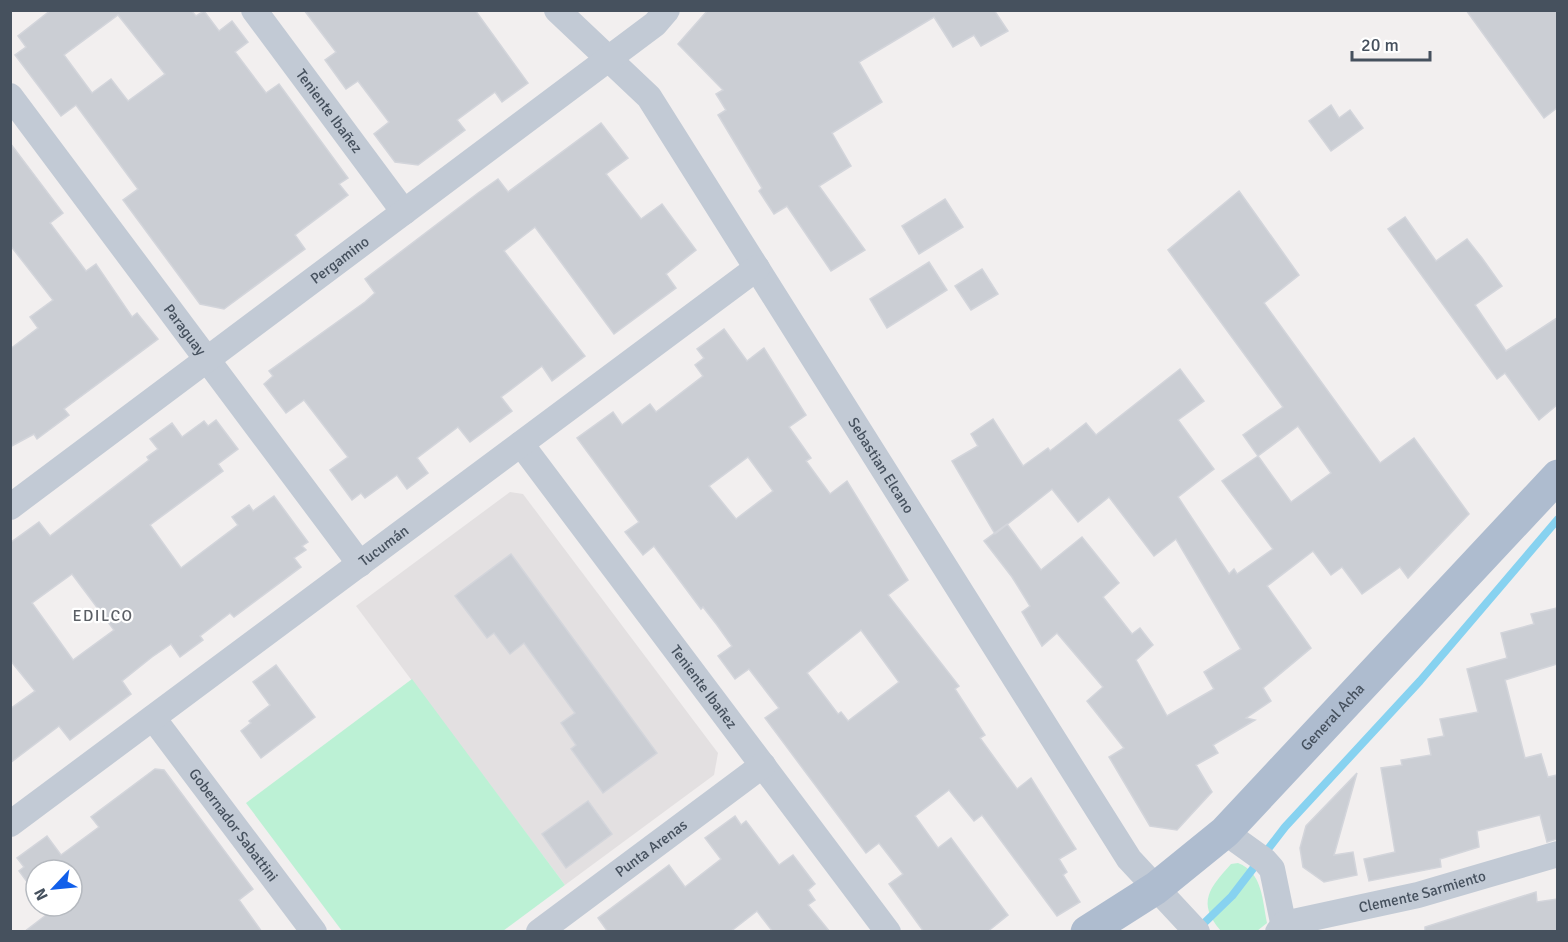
<svg xmlns="http://www.w3.org/2000/svg" width="1568" height="942" font-family="Signika,sans-serif">
	<style>
		.education { fill: #e3e0e1 }
		.green { fill: #bcf1d5 }
		.lines { fill: none; stroke-linecap: round; stroke-linejoin: round }
		.stream { stroke: #87d2f0; stroke-width: 8 }
		.building { fill: #cbced4; stroke: #d3d5db; stroke-width: 1.5; fill-rule: evenodd }
		.minor { stroke: #c2cad5; stroke-width: 26 }
		.major { stroke: #aebccf; stroke-width: 33 }
		.labels { text-anchor: middle; stroke-width: 4.5; stroke-linejoin: round; paint-order: stroke }
		.street-label { font-size: 15px; fill: #46515e; stroke: #fff }
		.neighbourhood-label { font-size: 16px; letter-spacing: 1.5px; fill: #5b5f65; stroke: #fff }
	</style>
	<rect width="100%" height="100%" fill="#f2efef"/>
	<polygon class="education" points="510,492 523,494 718,753 714,775 565,885 356,606"/>
	<g class="green">
		<polygon points="412,679 565,885 503,931 342,931 246,803"/>
		<path d="M1238 863C1263 873 1262 900 1267 923L1257 931H1221C1196 902 1210 888 1231 864Z"/>
	</g>
	<g class="lines">
		<polyline class="stream" points="1199,928 1232,896 1285,827 1420,681 1558,519"/>
	</g>
	<g class="building">
		<path d="M51 10H191L196 16 204 11 219 31 232 21 248 42 235 52 266 93 279 84 348 178 339 184 348 195 295 235 305 249 224 309 200 304 123 200 138 189 76 105 61 116 15 55 26 47 18 36ZM118 15 165 74 128 101 111 79 92 93 64 55Z"/>
		<polygon points="304,10 475,10 528,83 502,102 495,92 457,120 465,130 418,165 395,162 374,134 389,122 358,81 346,89 325,60 336,52"/>
		<polygon points="708,10 994,10 1008,31 981,46 974,35 953,47 934,17 859,62 882,102 832,133 851,166 819,186 865,250 831,271 787,206 774,214 759,191 762,188 718,115 726,110 716,94 723,90 678,44"/>
		<polygon points="1466,10 1557,10 1557,108 1544,118"/>
		<polygon points="1331,105 1339,118 1350,110 1363,128 1331,151 1309,121"/>
		<polygon points="601,123 628,158 606,174 641,219 662,204 696,250 666,274 676,288 614,334 535,227 504,251 585,356 552,381 542,366 521,382 501,397 512,411 470,442 458,427 417,458 428,473 407,489 397,475 365,498 361,493 352,500 330,470 348,457 304,400 286,413 264,384 273,376 269,371 365,302 375,293 365,279 478,193 498,179 508,192"/>
		<polygon points="10,143 63,213 50,223 86,271 96,264 132,317 137,313 158,339 64,409 69,415 37,439 34,434 10,447 10,349 38,328 30,317 53,300 10,245"/>
		<path d="M1239 191 1299 275 1264 303 1380 463 1414 438 1469 514 1408 578 1400 567 1362 594 1342 567 1331 575 1313 551 1267 586 1311 648 1263 688 1271 701 1246 718 1255 720 1213 745 1218 753 1196 765 1212 792 1177 830 1150 826 1109 757 1124 748 1087 701 1103 687 1057 633 1042 646 1022 612 1030 606 1012 577 984 541 1007 524 1041 570 1082 537 1119 583 1103 597 1132 634 1140 628 1153 645 1136 660 1167 716 1214 689 1204 672 1241 649 1176 539 1154 556 1109 497 1078 522 1052 489 995 534 952 461 978 446 971 434 993 419 1023 466 1048 448 1050 451 1086 423 1096 435 1180 369 1204 401 1178 420 1214 469 1178 497 1229 574 1234 569 1237 574 1273 549 1222 481 1258 456 1243 435 1283 407 1168 250ZM1298 426 1331 473 1291 502 1258 456Z"/>
		<polygon points="945,199 963,227 919,254 902,226"/>
		<polygon points="1405,217 1436,261 1467,239 1482,258 1502,286 1475,305 1506,351 1557,318 1557,405 1539,420 1505,373 1497,379 1388,229"/>
		<polygon points="929,262 947,290 887,328 870,299"/>
		<polygon points="982,269 998,294 971,310 955,286"/>
		<path d="M724 329 747 361 764 348 806 415 789 427 811 458 806 461 830 494 847 481 908 580 888 595 959 686 955 689 985 735 980 738 1017 789 1031 778 1076 849 1059 859 1067 872 1063 875 1080 902 1057 916 982 815 974 821 949 790 915 816 938 848 951 838 1008 915 987 932H924L889 884 903 874 879 843 866 853 765 718 779 708 749 669 735 679 718 656 732 646 717 625 703 607 701 609 654 546 643 555 625 532 639 522 577 438 613 412 622 425 650 404 656 412 703 376 695 365 704 358 697 349ZM748 457 773 491 736 519 709 486ZM861 630 899 682 848 721 841 712 838 714 807 673Z"/>
		<path d="M216 420 238 449 218 464 223 471 150 525 181 568 238 525 232 517 249 505 253 511 274 496 308 542 302 546 306 550 294 558 301 567 234 617 230 613 200 636 203 640 180 657 171 644 152 657 122 681 131 694 70 740 59 726 10 763V709L35 691 10 660V543L39 522 50 536 149 460 147 457 158 449 150 439 172 423 182 437 204 421 208 426ZM72 574 114 630 73 660 32 603Z"/>
		<polygon points="511,554 657,753 603,793 571,749 576,745 561,723 575,713 524,643 510,654 494,633 487,638 455,596"/>
		<polygon points="1557,608 1557,664 1505,680 1525,758 1541,754 1548,777 1557,775 1557,839 1547,842 1540,815 1477,831 1479,847 1440,859 1441,867 1369,881 1364,859 1395,852 1381,768 1402,765 1401,760 1431,755 1428,739 1444,736 1440,719 1478,712 1467,669 1507,658 1501,633 1534,624 1531,614"/>
		<polygon points="276,665 315,717 261,758 241,731 251,723 249,721 270,705 253,682"/>
		<polygon points="155,769 164,770 253,889 239,900 262,932 24,932 50,912 45,906 72,906 72,870 36,870 36,894 19,871 24,867 17,858 47,836 61,855 99,827 91,817"/>
		<polygon points="1357,773 1334,855 1353,852 1357,875 1324,882 1303,867 1300,848 1306,826"/>
		<polygon points="588,801 612,834 566,868 542,834"/>
		<polygon points="735,816 741,825 746,821 779,865 793,855 815,884 808,890 815,900 808,905 830,932 773,932 757,911 730,932 608,932 598,918 669,865 685,887 721,859 705,838"/>
		<polygon points="1536,892 1537,902 1557,899 1557,932 1425,932 1425,927"/>
	</g>
	<g class="lines">
		<g class="minor">
			<path id="s1" d="M254 10 404 212"/>
			<path id="s2" d="M557 10 649 97 1129 859 1197 932"/>
			<path id="s3" d="M10 96 360 564"/>
			<path id="s4" d="M521 444 888 932"/>
			<path id="s5" d="M10 507 655 24 667 10"/>
			<path id="s6" d="M153 718 314 932"/>
			<path id="s7" d="M10 824 757 268"/>
			<polyline points="1225,832 1264,860 1272,869 1285,932"/>
			<path id="s8" d="M539 932 763 765"/>
			<path id="s9" d="M1278 932 1284 924 1418 895 1558 854"/>
		</g>
		<path class="major" id="s10" d="M1087 932 1156 888 1225 832 1558 476"/>
	</g>
	<g class="labels">
		<g class="street-label">
			<text dy="5" stroke="none"><textPath href="#s1" startOffset="126">Teniente Ibañez</textPath></text>
			<text dy="5" stroke="none"><textPath href="#s5" startOffset="412">Pergamino</textPath></text>
			<text dy="5" stroke="none"><textPath href="#s3" startOffset="292">Paraguay</textPath></text>
			<text dy="5" stroke="none"><textPath href="#s2" startOffset="562">Sebastian Elcano</textPath></text>
			<text dy="5" stroke="none"><textPath href="#s7" startOffset="466">Tucumán</textPath></text>
			<text dy="5" stroke="none"><textPath href="#s4" startOffset="304">Teniente Ibañez</textPath></text>
			<text dy="5" stroke="none"><textPath href="#s10" startOffset="328">General Acha</textPath></text>
			<text dy="5" stroke="none"><textPath href="#s6" startOffset="134">Gobernador Sabattini</textPath></text>
			<text dy="5" stroke="none"><textPath href="#s8" startOffset="140">Punta Arenas</textPath></text>
			<text dy="5" stroke="none"><textPath href="#s9" startOffset="152">Clemente Sarmiento</textPath></text>
		</g>
		<g class="neighbourhood-label">
			<text x="103" y="621">EDILCO</text>
		</g>
	</g>
	<rect width="1568" height="942" fill="none" stroke="#46515e" stroke-width="24"/>
	<g transform="translate(54 888) rotate(244)"><circle r="28" fill="#ffffff" stroke="#b5b9bf" stroke-width="1.5"/>
	<path d="M0-4.5L10 22L0 15L-10 22Z" fill="#115fea"/>
	<text y="-9" font-size="16" font-weight="bold" text-anchor="middle" fill="#46515e">N</text>
	</g>
	<path d="M1352 51v9h78v-9" fill="none" stroke="#46515e" stroke-width="3"/>
	<text x="1361" y="51" font-size="18" fill="#46515e" stroke="#ffffff" stroke-width="4.5" paint-order="stroke">20 m</text>
</svg>
